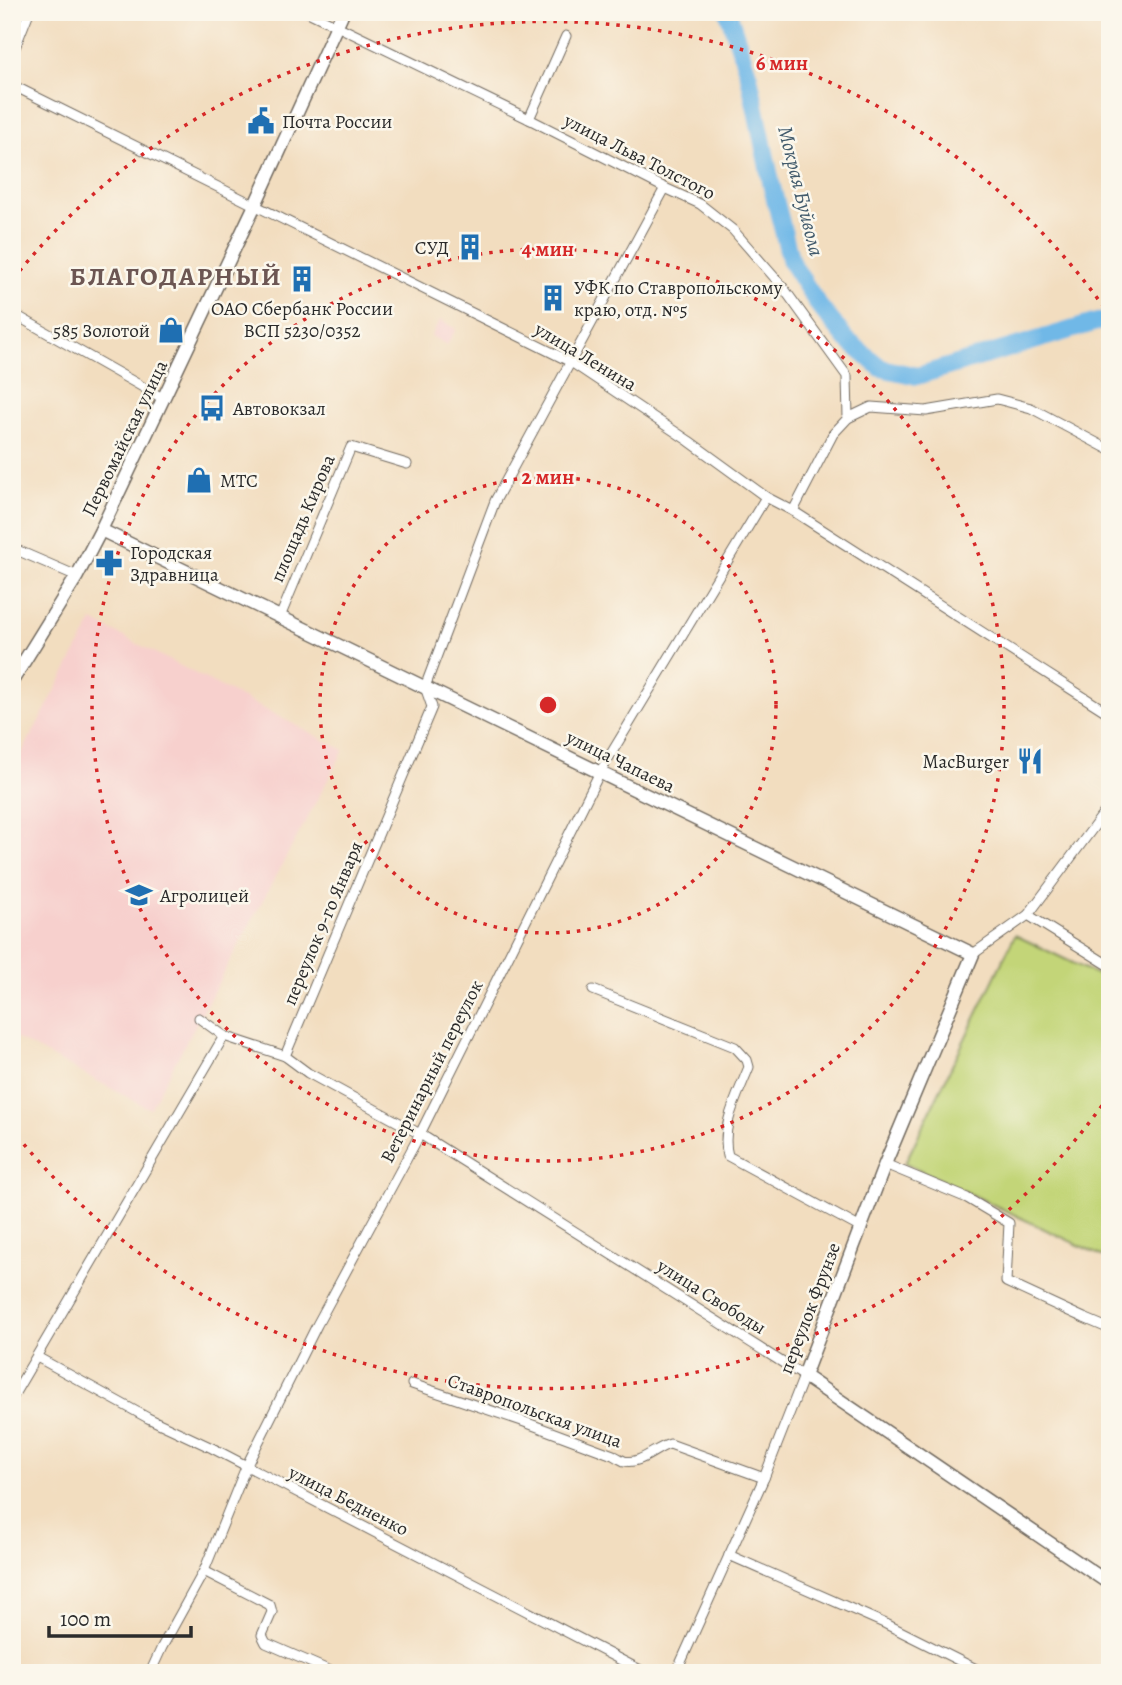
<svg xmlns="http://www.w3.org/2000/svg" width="1122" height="1685" font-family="Alegreya,serif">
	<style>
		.built { fill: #f7d0cd }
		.green { fill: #c3d578; stroke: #778052; stroke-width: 2 }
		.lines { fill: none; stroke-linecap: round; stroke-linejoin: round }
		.river { stroke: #6fb8e7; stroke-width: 18 }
		.minor-casing { stroke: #71695f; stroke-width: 11 }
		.secondary-casing { stroke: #71695f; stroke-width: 15 }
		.minor { stroke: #fff; stroke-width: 9 }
		.secondary { stroke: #fff; stroke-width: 12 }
		.ring { fill: none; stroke: #d62828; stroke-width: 3.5; stroke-dasharray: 3.5 7 }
		.labels { text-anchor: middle; stroke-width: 5; stroke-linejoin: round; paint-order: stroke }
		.poi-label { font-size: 19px; fill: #2b2b2b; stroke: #fbf7ec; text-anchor: start }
		.street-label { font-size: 19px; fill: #2b2b2b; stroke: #fbf7ec }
		.water-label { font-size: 21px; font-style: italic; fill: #435c6d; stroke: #fbf7ec }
		.district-label { font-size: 26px; font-weight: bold; letter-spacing: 2px; fill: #6c5653; stroke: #fbf7ec }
		.centre { fill: #d62828; stroke: #fbf7ec; stroke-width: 3.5 }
		.ring-label { font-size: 21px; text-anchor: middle; font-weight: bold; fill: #d62828; stroke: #fbf7ec; stroke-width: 5; stroke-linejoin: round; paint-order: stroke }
	</style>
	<rect width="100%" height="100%" fill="#fbf7ec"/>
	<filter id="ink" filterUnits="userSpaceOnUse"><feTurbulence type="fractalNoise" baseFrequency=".0143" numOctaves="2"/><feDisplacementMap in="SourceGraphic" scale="14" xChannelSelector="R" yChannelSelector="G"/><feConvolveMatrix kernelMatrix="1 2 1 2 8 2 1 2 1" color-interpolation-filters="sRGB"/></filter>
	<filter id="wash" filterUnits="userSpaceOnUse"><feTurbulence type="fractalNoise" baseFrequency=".00686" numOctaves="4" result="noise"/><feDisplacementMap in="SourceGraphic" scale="28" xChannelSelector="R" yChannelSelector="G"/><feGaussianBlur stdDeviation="1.57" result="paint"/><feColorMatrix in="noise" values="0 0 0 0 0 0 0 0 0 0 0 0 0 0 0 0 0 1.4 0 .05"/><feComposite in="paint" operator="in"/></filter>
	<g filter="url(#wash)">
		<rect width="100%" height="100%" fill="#f2ddbf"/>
		<g class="built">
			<polygon points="440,320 456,329 447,345 431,336"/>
			<polygon points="93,621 344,750 150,1109 12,1036 12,771"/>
		</g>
		<polygon class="green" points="1015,935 1110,981 1110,1260 905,1163"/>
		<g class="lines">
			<polyline class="river" points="728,12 749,76 772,187 791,262 819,306 847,340 881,368 917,376 1097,322 1110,321"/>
		</g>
	</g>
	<g filter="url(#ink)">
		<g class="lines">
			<g class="minor-casing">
				<g id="minor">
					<polyline points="308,12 529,119"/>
					<polyline points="566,36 529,119 665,188 700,204 733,230 782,286 847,376 848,418"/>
					<polyline points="12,55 29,12"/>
					<polyline points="12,85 571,362 689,441 766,497 793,511 1110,714"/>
					<polyline points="12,313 164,399"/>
					<polyline points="793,511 833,434 848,418 871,407 926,411 997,399 1031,408 1110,450"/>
					<polyline points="12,548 77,576"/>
					<polyline points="280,617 351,447 407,464"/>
					<polyline points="1028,915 1110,966"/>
					<polyline points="973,954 1028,915 1110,805"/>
					<path d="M593 990 735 1047 747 1060 749 1067C738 1095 720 1126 728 1156L859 1227"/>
					<polyline points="199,1018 224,1036"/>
					<polyline points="285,1056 432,707 425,687 495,501 665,188"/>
					<polyline points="885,1164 967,1198 1009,1223 1006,1282 1084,1318 1110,1329"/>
					<polyline points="37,1357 148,1418 212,1448 646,1673"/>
					<path d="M412 1384 522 1421 613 1455C616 1457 620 1459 624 1461 640 1465 655 1448 670 1444L764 1478"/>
					<polyline points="12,1398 224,1036 285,1056 308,1073 420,1134 804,1376 764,1478 676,1673"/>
					<polyline points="729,1555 886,1624 984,1673"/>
					<polyline points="204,1571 270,1605 272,1612 262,1635 266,1643 335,1673"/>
					<polyline points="150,1673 162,1647 204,1571 246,1467 317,1325 420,1134 600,772 766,497"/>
				</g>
			</g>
			<g class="secondary-casing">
				<g id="secondary">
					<polyline points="101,530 973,954 885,1164 804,1376 1110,1584"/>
					<polyline points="12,681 77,576 101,530 255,205 343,12"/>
				</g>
			</g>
			<use href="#minor" class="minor"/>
			<use href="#secondary" class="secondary"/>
		</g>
	</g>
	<g class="ring">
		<circle cx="548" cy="705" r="228"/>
		<circle cx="548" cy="705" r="456"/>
		<path d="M1108 1097A684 684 0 0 1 13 1131M13 279A684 684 0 0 1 1108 313"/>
	</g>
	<defs>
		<g id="civic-bare" transform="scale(2.1)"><path d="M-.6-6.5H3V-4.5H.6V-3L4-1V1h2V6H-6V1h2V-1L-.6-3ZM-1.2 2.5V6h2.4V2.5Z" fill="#1f6fb2" stroke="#fbf7ec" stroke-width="2.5" paint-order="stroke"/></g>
		<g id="building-bare" transform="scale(2.1)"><path d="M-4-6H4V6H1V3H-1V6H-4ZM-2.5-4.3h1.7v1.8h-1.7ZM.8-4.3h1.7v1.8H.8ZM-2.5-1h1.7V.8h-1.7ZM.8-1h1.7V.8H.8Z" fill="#1f6fb2" stroke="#fbf7ec" stroke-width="2.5" paint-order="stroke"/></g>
		<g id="shop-bare" transform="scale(2.1)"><path d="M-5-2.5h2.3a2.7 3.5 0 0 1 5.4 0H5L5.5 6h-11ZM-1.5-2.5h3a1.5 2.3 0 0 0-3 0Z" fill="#1f6fb2" stroke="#fbf7ec" stroke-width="2.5" paint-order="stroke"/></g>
		<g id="bus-bare" transform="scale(2.1)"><path d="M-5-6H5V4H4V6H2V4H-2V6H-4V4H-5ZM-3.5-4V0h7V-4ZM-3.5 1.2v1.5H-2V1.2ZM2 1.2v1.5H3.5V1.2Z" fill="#1f6fb2" stroke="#fbf7ec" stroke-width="2.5" paint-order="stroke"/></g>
		<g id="pharmacy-bare" transform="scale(2.1)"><path d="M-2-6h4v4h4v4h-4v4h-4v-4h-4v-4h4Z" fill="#1f6fb2" stroke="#fbf7ec" stroke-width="2.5" paint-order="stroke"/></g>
		<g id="restaurant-bare" transform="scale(2.1)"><path d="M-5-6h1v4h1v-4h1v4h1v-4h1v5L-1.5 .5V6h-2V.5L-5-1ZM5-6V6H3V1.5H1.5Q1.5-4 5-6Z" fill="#1f6fb2" stroke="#fbf7ec" stroke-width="2.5" paint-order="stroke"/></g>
		<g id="university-bare" transform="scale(2.1)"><path d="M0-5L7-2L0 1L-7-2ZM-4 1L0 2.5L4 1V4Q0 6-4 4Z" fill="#1f6fb2" stroke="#fbf7ec" stroke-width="2.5" paint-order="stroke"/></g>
	</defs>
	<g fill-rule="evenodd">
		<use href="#civic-bare" x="261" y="121"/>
		<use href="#building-bare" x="470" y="247"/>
		<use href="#building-bare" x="302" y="279"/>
		<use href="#building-bare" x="553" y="298"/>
		<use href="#shop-bare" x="171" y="330"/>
		<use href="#bus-bare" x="212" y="408"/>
		<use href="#shop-bare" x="199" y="480"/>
		<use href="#pharmacy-bare" x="109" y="563"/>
		<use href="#restaurant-bare" x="1030" y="761"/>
		<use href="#university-bare" x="139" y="895"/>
	</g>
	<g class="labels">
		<g class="poi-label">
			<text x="282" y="128">Почта России</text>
			<text x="449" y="254" text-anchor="end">СУД</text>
			<text x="574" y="294">УФК по Ставропольскому<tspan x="574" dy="22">краю, отд. №5</tspan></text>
			<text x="302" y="315" text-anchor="middle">ОАО Сбербанк России<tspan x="302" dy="22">ВСП 5230/0352</tspan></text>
			<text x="150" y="337" text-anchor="end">585 Золотой</text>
			<text x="233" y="415">Автовокзал</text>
			<text x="220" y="487">МТС</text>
			<text x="130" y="559">Городская<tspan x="130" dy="22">Здравница</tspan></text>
			<text x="1009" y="768" text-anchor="end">MacBurger</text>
			<text x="160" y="902">Агролицей</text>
		</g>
		<g class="street-label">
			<text transform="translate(640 156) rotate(27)" y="7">улица Льва Толстого</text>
			<text transform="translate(586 356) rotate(31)" y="7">улица Ленина</text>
			<text transform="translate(124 438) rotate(-64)" y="7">Первомайская улица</text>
			<text transform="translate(302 518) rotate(-67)" y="7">площадь Кирова</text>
			<text transform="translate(621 761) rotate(26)" y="7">улица Чапаева</text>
			<text transform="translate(322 923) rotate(-67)" y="7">переулок 9-го Января</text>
			<text transform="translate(431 1071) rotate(-63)" y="7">Ветеринарный переулок</text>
			<text transform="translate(712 1296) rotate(32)" y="7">улица Свободы</text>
			<text transform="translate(809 1308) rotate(-69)" y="7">переулок Фрунзе</text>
			<text transform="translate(535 1410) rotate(20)" y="7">Ставропольская улица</text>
			<text transform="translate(349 1500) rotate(27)" y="7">улица Бедненко</text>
		</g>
		<g class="water-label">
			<text transform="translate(801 191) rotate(76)" y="7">Мокрая Буйвола</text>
		</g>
		<g class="district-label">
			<text x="176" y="285">БЛАГОДАРНЫЙ</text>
		</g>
	</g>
	<circle cx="548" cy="705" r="10" class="centre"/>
	<g class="ring-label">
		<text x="782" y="70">6 мин</text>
		<text x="548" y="256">4 мин</text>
		<text x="548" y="484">2 мин</text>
	</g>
	<rect width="1122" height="1685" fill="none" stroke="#fbf7ec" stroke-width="42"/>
	<path d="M49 1626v10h142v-10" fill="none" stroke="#2b2b2b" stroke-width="3.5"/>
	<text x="60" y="1626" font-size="21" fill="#2b2b2b" stroke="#fbf7ec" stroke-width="5" paint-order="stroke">100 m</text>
</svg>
